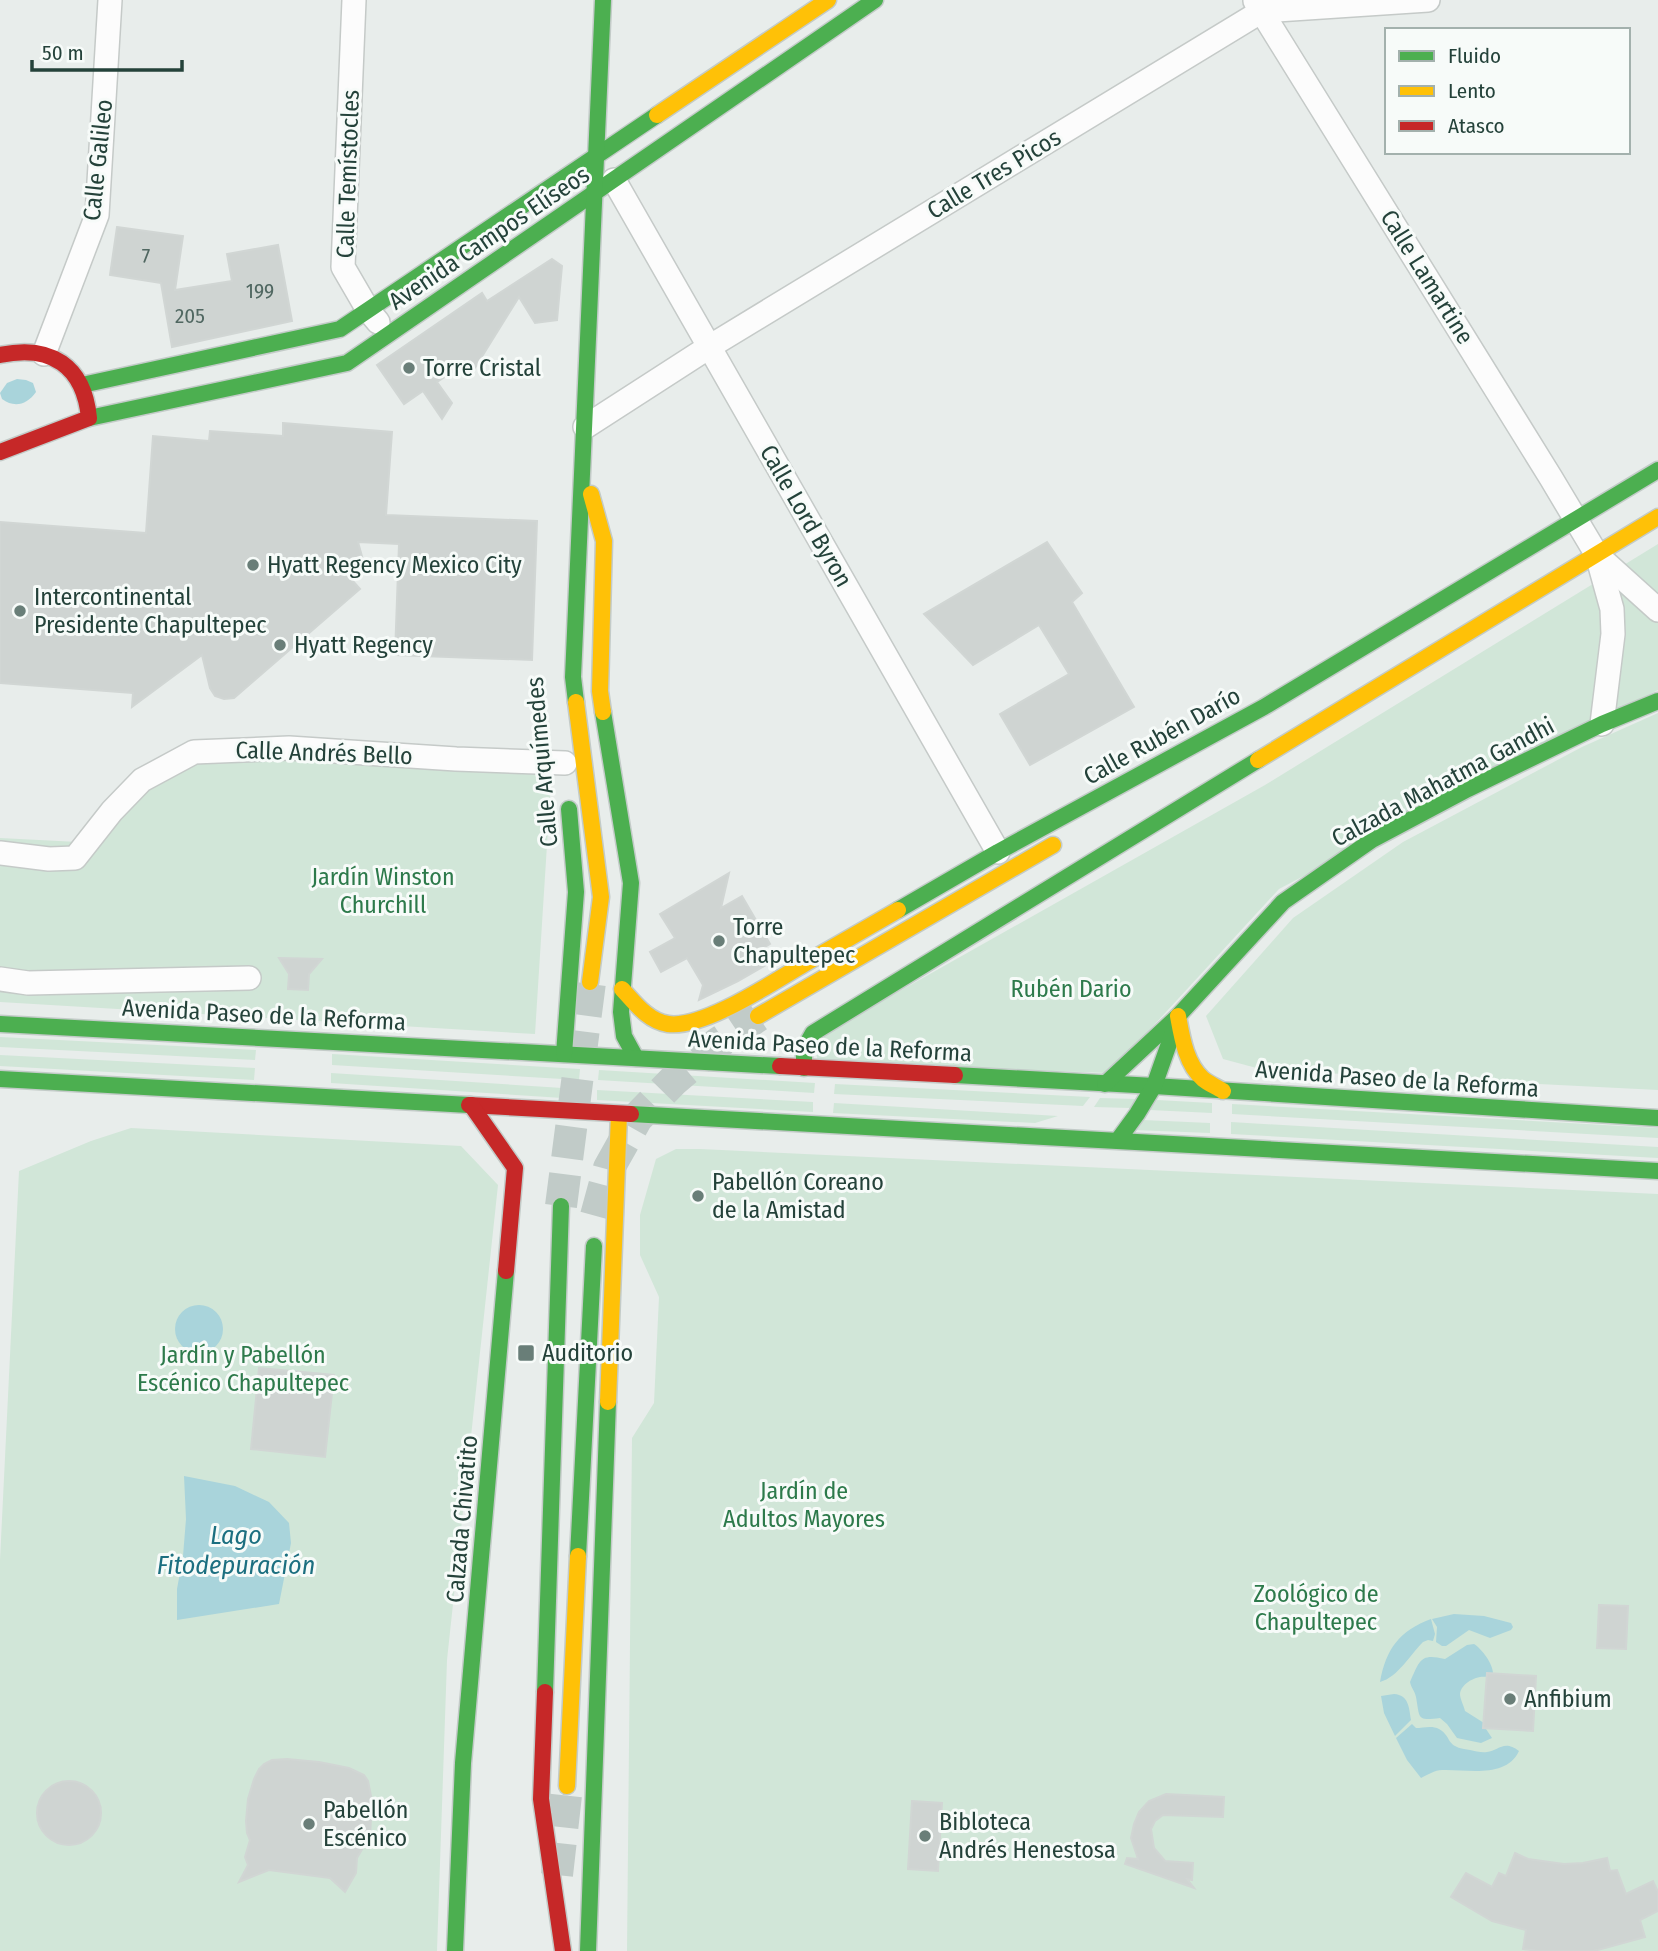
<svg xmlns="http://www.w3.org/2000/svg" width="1658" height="1951" font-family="'Fira Sans Condensed',sans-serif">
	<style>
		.green { fill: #d1e6d8 }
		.water { fill: #a9d4db }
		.building { fill: #cfd4d2; stroke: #d1d6d4; stroke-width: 2 }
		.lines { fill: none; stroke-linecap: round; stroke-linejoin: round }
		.secondary-tunnel { stroke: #c1cbc8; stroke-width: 32; stroke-dasharray: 32 16; stroke-linecap: butt }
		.street-casing { stroke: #c5cac8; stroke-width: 26 }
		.fast-casing { stroke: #c3cbc8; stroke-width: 19 }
		.slow-casing { stroke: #c3cbc8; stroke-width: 19 }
		.jam-casing { stroke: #c3cbc8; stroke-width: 19 }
		.street { stroke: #fcfcfc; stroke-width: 23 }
		.fast { stroke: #4caf50; stroke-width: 16 }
		.slow { stroke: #ffc107; stroke-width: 16 }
		.jam { stroke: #c62828; stroke-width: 16 }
		.poi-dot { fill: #697e78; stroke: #f7fbf9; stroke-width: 2.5 }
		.labels { text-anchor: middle; stroke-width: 6; stroke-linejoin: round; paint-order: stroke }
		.number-label { font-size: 21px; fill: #506761 }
		.street-label { font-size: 24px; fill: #24423a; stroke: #f7fbf9 }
		.poi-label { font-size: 24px; fill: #24423a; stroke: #f7fbf9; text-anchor: start }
		.park-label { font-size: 24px; fill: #2d7a4b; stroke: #f7fbf9 }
		.water-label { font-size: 26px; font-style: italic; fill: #1c6f80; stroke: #f7fbf9 }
	</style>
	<rect width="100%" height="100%" fill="#e8edeb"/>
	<g class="green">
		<polygon points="1658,544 1658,690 1279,889 1110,1073 818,1063 815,1046 827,1032 1265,785"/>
		<polygon points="1658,713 1658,1090 1264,1070 1223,1059 1206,1016 1293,918 1403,842 1582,747"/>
		<polygon points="194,753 552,766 535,1034 0,1002 0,838 78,842"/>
		<polygon points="0,1037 256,1050 255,1060 0,1047"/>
		<polygon points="332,1054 580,1069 579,1080 332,1065"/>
		<polygon points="0,1055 255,1068 254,1080 0,1066"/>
		<polygon points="599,1070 815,1083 814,1093 598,1080"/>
		<polygon points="331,1073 578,1089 578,1099 331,1083"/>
		<polygon points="835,1084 1090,1097 1083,1106 834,1094"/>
		<polygon points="597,1090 813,1102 813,1112 597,1100"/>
		<polygon points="1100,1098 1137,1099 1130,1108 1094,1107"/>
		<polygon points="1157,1100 1212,1103 1212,1113 1150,1110"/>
		<polygon points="834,1103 1058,1116 1035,1123 833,1113"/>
		<polygon points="1232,1104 1658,1128 1658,1138 1232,1114"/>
		<polygon points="1143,1120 1210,1123 1210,1133 1134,1130"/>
		<polygon points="1231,1122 1658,1147 1658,1158 1231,1134"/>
		<polygon points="131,1128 461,1146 498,1185 447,1660 437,1951 0,1951 0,1560 19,1171 91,1141"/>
		<polygon points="676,1149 700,1149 1658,1194 1658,1951 627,1951 632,1438 654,1403 659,1297 640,1255 640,1215 656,1159"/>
	</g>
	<g class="water">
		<path d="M17 379 26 380 33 383 36 392C27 405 14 408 2 399L0 393 7 383Z"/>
		<circle cx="199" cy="1329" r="24"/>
		<polygon points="184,1476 235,1486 269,1502 289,1523 291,1543 279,1604 177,1620 177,1589 183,1556 186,1519"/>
		<polygon points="1454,1614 1484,1616 1511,1623 1513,1627 1511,1630 1490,1638 1469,1630 1446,1646 1442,1646 1436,1642 1437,1627 1432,1619"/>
		<path d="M1431 1619 1435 1634 1433 1641 1428 1640 1423 1642C1410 1655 1398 1677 1380 1682 1386 1649 1399 1631 1431 1619Z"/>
		<path d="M1474 1644C1482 1649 1493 1664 1493 1673H1487V1677C1477 1675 1461 1683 1460 1694 1460 1699 1464 1706 1465 1711L1484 1723 1483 1728 1486 1729 1492 1738 1481 1743 1457 1738 1447 1724 1440 1718C1416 1721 1420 1718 1416 1697 1415 1691 1411 1688 1410 1682 1420 1660 1420 1653 1445 1659L1467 1645Z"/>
		<path d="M1394 1694C1409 1695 1409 1708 1411 1720L1395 1736 1384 1713 1381 1696Z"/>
		<path d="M1412 1724 1416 1728C1423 1728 1432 1725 1439 1729 1453 1737 1444 1747 1470 1750 1475 1751 1482 1753 1487 1752 1498 1751 1504 1739 1519 1751 1506 1779 1467 1769 1442 1770 1435 1770 1427 1775 1421 1778L1407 1760 1396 1738Z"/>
	</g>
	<g class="building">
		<polygon points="117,227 183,236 175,290 232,281 227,254 278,245 292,321 172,347 161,283 110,275"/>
		<polygon points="552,259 562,266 557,320 535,323 519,297 473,371 467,363 437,382 452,403 442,419 423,391 404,404 377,365 482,293 487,301"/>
		<polygon points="283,423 392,432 386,515 537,521 532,660 395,655 399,544 358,542 363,560 361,571 351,579 360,589 234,698 224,699 215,696 210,688 202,655 132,707 133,693 0,683 0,522 146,533 153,436 209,441 210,431 283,436"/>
		<polygon points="1047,542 1082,593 1072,602 1134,707 1030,765 1000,714 1069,674 1039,625 973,665 924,614"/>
		<polygon points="729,873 721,908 742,896 770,944 765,947 773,961 738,981 699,1000 703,985 687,958 661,972 650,952 675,938 660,914"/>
		<polygon points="279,958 322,959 309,974 308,990 288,989 289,974"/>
		<polygon points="259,1368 334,1375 325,1457 251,1449"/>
		<polygon points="1599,1605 1628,1606 1626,1649 1597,1648"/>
		<polygon points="1487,1673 1536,1676 1533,1731 1483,1728"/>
		<polygon points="287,1759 319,1762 349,1768 364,1775 368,1781 372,1801 370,1836 357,1858 356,1873 345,1892 330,1878 269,1870 239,1882 248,1865 245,1857 250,1840 247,1833 246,1821 248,1799 254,1779 259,1769 264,1764 272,1760"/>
		<circle cx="69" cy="1813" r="32"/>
		<polygon points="1166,1794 1224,1797 1223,1817 1163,1815 1155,1821 1151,1829 1154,1848 1165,1861 1193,1863 1192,1880 1187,1879 1194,1888 1125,1864 1127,1858 1138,1859 1131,1838 1134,1824 1139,1812 1149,1801"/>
		<polygon points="912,1801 942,1803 938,1871 908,1869"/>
		<polygon points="1515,1853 1528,1859 1564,1864 1583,1863 1607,1858 1610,1871 1617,1870 1626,1894 1653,1881 1658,1892 1658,1911 1640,1920 1645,1937 1594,1951 1539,1951 1523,1949 1526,1930 1492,1921 1451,1897 1466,1873 1492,1887 1499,1873 1506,1876"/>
	</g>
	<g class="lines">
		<g class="secondary-tunnel">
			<polyline points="561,1206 590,982"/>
			<polyline points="596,1216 609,1168 637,1118 673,1081 718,1043 758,1016"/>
			<polyline points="557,1875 567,1786"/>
		</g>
		<g class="street-casing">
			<g id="street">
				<polyline points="354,0 343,267 368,310 378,322"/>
				<polyline points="1255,1 1551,478 1597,555 1612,609 1613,634 1602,724"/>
				<polyline points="614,180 998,852"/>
				<polyline points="44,354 97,215 110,0"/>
				<polyline points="585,427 709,347 1262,11 1428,0"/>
				<polyline points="1597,555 1658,610"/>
				<polyline points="0,853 49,859 75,858 112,811 142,780 194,752 289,748 456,759 565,763"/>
				<polyline points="0,979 28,983 249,978"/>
			</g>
		</g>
		<g class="fast-casing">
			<g id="fast">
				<polyline points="82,385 340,329 657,115"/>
				<polyline points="89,418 347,363 875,0"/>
				<polyline points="576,702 573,677 603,0"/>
				<polyline points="603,712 631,883 621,1012 624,1036 636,1058"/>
				<polyline points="898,910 998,852 1264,707 1658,470"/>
				<polyline points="0,1024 780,1066"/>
				<polyline points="564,1054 576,892 569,809"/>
				<polyline points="804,1068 804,1049 813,1033 1258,760"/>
				<polyline points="955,1075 1154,1086 1658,1118"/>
				<polyline points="0,1079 469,1105"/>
				<polyline points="1105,1084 1178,1016 1283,902 1372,840 1468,789 1602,724 1658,701"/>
				<polyline points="631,1114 1658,1171"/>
				<polyline points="1118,1140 1137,1114 1154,1086 1177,1021"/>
				<polyline points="578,1556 594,1246"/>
				<polyline points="545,1692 561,1206"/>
				<polyline points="455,1951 463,1763 506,1271"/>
				<polyline points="588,1951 608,1402"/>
			</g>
		</g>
		<g class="slow-casing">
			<g id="slow">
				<polyline points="657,115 828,0"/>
				<polyline points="591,494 604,541 600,691 603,712"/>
				<polyline points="576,702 601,897 590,982"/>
				<polyline points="1258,760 1658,517"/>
				<path d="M622 989C635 1003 648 1021 668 1024 704 1029 773 982 804 964 835 946 867 928 898 910"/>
				<polyline points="758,1016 1053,845"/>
				<path d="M1178 1016C1182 1038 1186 1064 1203 1079 1209 1084 1217 1087 1223 1091"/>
				<polyline points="608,1402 619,1114"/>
				<polyline points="567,1786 578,1556"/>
			</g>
		</g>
		<g class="jam-casing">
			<g id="jam">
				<path d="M0 355C51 344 84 366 89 418L0 452"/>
				<polyline points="780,1066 955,1075"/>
				<polyline points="469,1105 631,1114"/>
				<polyline points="471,1105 515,1168 506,1271"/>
				<polyline points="545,1692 541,1799 563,1951"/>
			</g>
		</g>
		<use href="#street" class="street"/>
		<use href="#fast" class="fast"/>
		<use href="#slow" class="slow"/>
		<use href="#jam" class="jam"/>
	</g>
	<g class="poi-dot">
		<circle cx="409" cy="368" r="7"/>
		<circle cx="253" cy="565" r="7"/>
		<circle cx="20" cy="611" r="7"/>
		<circle cx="280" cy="645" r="7"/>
		<circle cx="719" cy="941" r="7"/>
		<circle cx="698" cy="1196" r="7"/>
		<rect x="517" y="1344" width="18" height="18" rx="3.5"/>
		<circle cx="1510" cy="1699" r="7"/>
		<circle cx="309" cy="1824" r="7"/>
		<circle cx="925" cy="1836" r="7"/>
	</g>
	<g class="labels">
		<g class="number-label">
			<text x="146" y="263">7</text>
			<text x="260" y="298">199</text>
			<text x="190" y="323">205</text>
		</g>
		<g class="street-label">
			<text transform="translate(98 160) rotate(-84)" y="8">Calle Galileo</text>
			<text transform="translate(348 174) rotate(-88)" y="8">Calle Temístocles</text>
			<text transform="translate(994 174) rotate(-31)" y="8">Calle Tres Picos</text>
			<text transform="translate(489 238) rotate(-34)" y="8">Avenida Campos Elíseos</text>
			<text transform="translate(1427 277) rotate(58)" y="8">Calle Lamartine</text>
			<text transform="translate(806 516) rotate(60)" y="8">Calle Lord Byron</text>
			<text transform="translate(1162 736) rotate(-29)" y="8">Calle Rubén Darío</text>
			<text transform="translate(324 753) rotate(2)" y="8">Calle Andrés Bello</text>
			<text transform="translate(542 762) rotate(-95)" y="8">Calle Arquímedes</text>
			<text transform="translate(1443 782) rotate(-28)" y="8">Calzada Mahatma Gandhi</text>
			<text transform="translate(264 1015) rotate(3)" y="8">Avenida Paseo de la Reforma</text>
			<text transform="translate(830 1046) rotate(3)" y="8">Avenida Paseo de la Reforma</text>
			<text transform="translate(1397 1079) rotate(4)" y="8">Avenida Paseo de la Reforma</text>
			<text transform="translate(462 1519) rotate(-85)" y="8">Calzada Chivatito</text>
		</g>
		<g class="poi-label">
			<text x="423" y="376">Torre Cristal</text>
			<text x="267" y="573">Hyatt Regency Mexico City</text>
			<text x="34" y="605">Intercontinental<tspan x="34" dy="28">Presidente Chapultepec</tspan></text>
			<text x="294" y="653">Hyatt Regency</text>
			<text x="733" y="935">Torre<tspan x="733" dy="28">Chapultepec</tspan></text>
			<text x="712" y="1190">Pabellón Coreano<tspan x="712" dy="28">de la Amistad</tspan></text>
			<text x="542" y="1361">Auditorio</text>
			<text x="1524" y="1707">Anfibium</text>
			<text x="323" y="1818">Pabellón<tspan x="323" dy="28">Escénico</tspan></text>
			<text x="939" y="1830">Bibloteca<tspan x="939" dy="28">Andrés Henestosa</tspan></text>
		</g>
		<g class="park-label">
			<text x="383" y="885">Jardín Winston<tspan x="383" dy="28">Churchill</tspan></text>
			<text x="1071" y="997">Rubén Dario</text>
			<text x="243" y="1363">Jardín y Pabellón<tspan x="243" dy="28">Escénico Chapultepec</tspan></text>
			<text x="804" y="1499">Jardín de<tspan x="804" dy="28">Adultos Mayores</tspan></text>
			<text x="1316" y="1602">Zoológico de<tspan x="1316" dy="28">Chapultepec</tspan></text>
		</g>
		<g class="water-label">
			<text x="236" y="1544">Lago<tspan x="236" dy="30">Fitodepuración</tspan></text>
		</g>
	</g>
	<rect x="1385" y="28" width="245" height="126" fill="#f7fbf9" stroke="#a3b1ad" stroke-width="2"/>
	<rect x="1399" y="51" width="35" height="10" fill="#4caf50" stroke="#a3b1ad" stroke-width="2"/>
	<text x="1448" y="63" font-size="21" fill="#24423a">Fluido</text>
	<rect x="1399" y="86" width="35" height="10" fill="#ffc107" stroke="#a3b1ad" stroke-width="2"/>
	<text x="1448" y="98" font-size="21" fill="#24423a">Lento</text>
	<rect x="1399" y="121" width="35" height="10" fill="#c62828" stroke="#a3b1ad" stroke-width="2"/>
	<text x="1448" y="133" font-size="21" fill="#24423a">Atasco</text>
	<path d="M32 60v10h150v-10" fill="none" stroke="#24423a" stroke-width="3.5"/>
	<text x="42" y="60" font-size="21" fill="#24423a" stroke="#f7fbf9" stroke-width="5" paint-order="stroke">50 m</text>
</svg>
